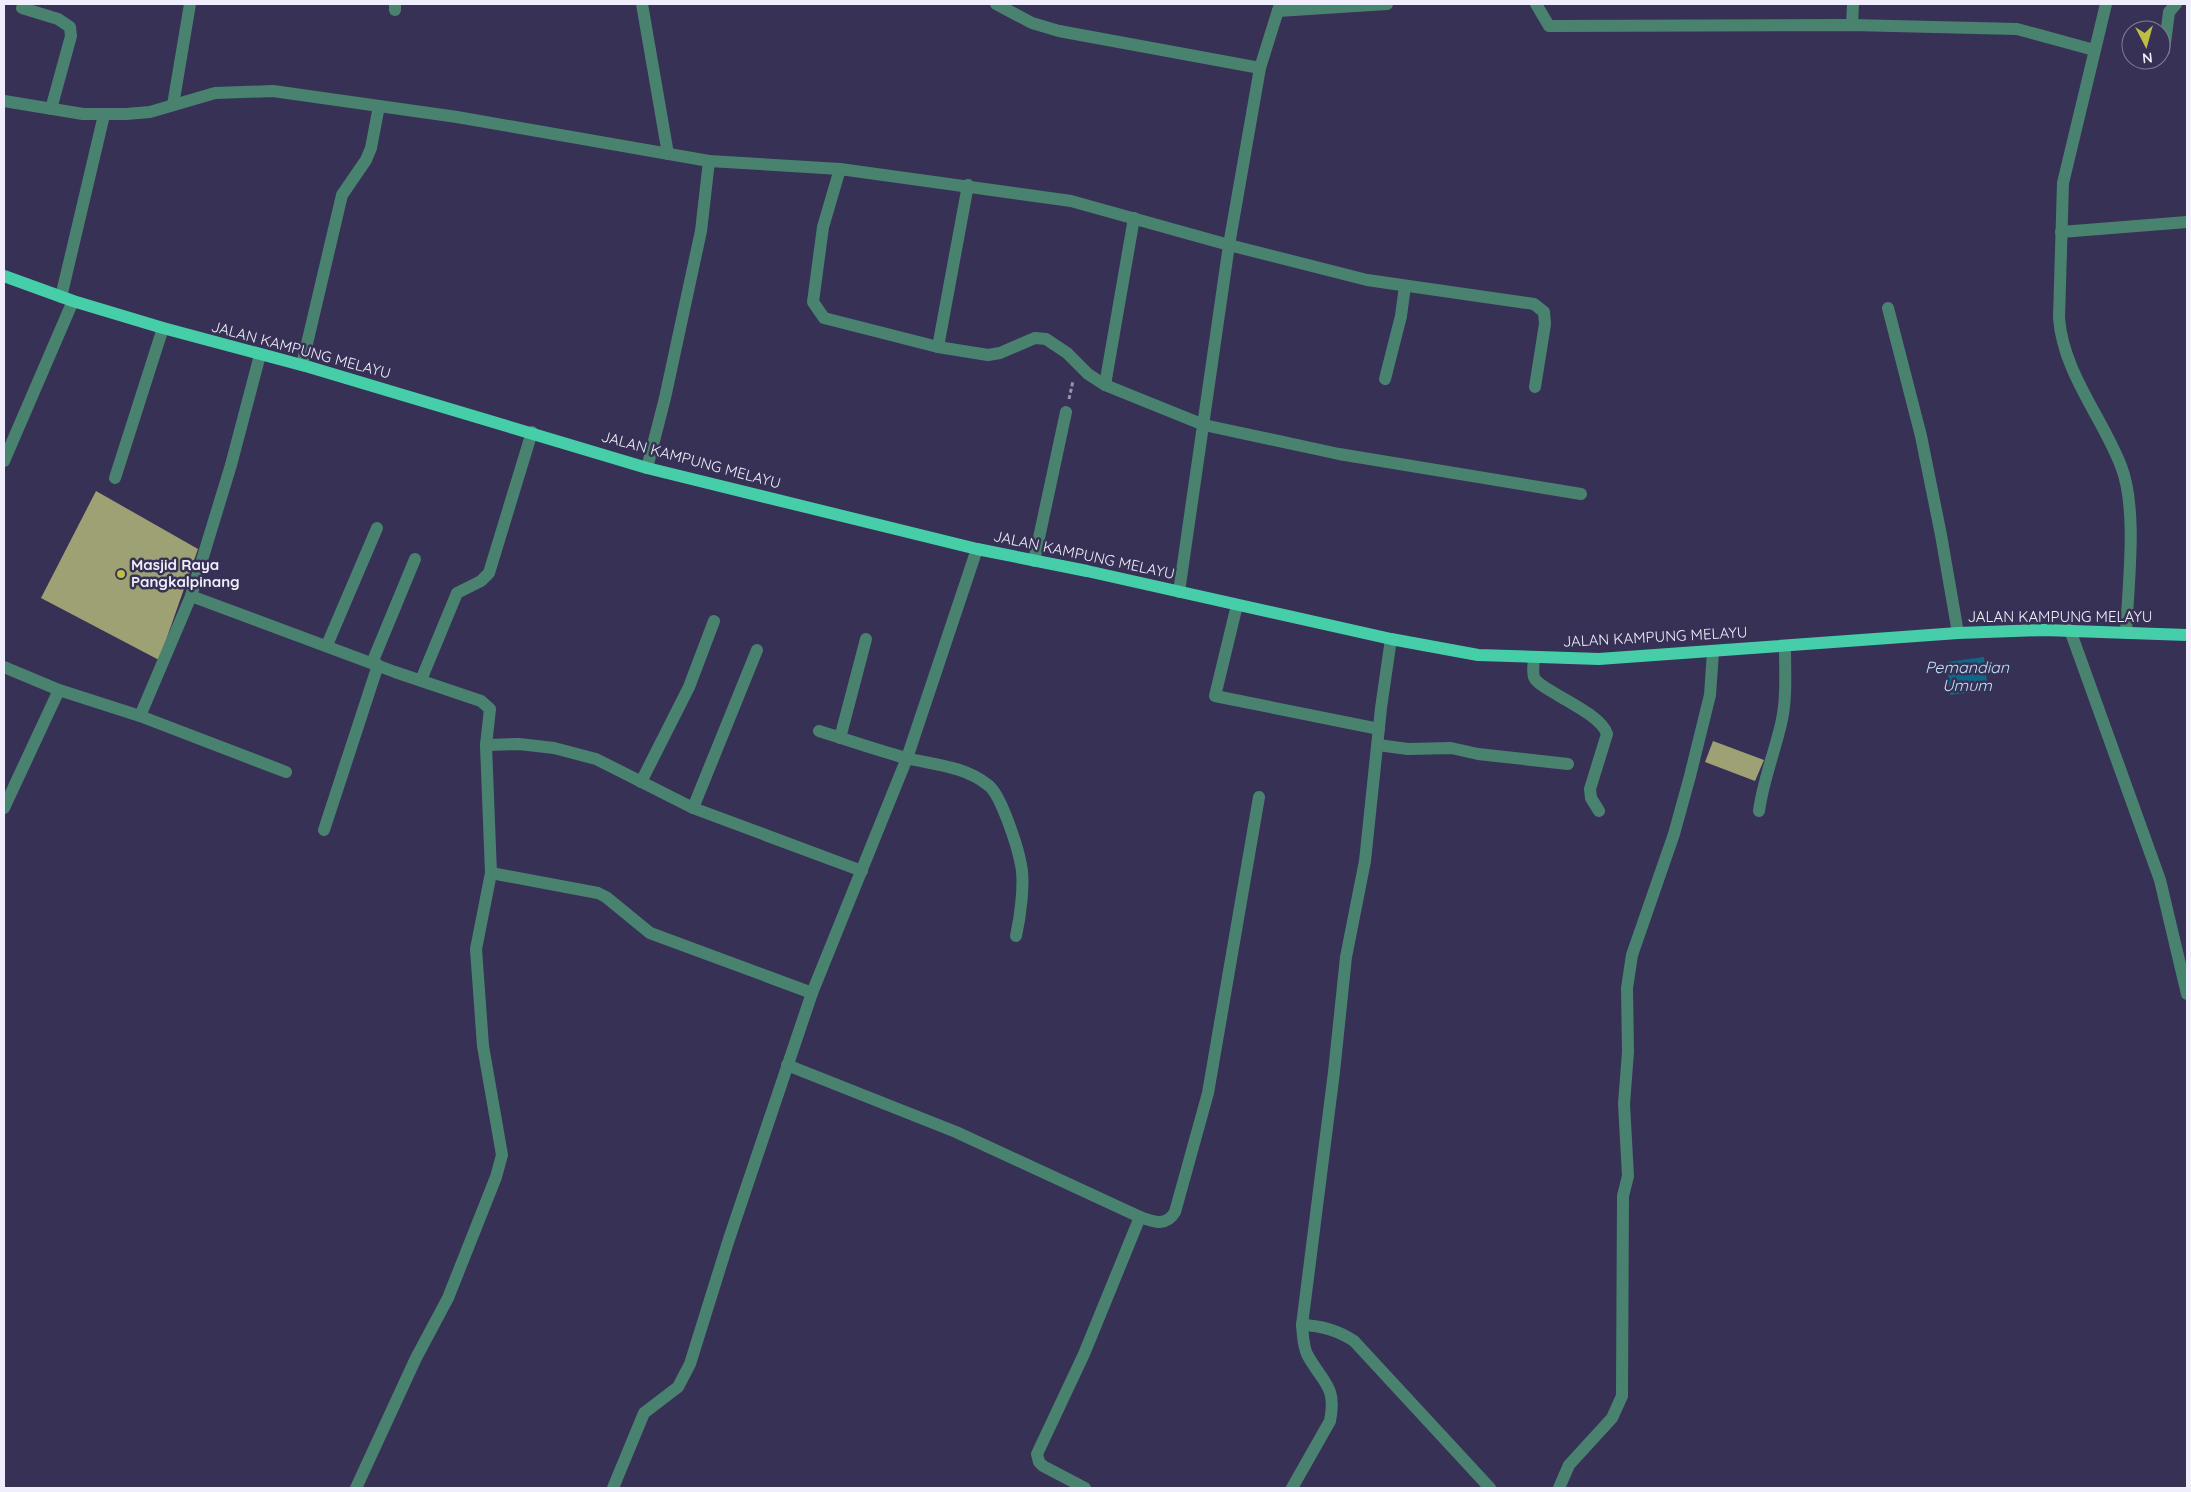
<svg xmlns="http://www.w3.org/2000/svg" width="2191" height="1492" font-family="Quicksand,sans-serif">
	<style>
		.water { fill: #0f688a }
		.building { fill: #9ea173 }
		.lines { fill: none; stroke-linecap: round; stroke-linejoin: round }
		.path { stroke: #9894ad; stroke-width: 3; stroke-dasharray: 4 2.5; stroke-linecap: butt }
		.minor { stroke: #498370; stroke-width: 12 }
		.major { stroke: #46cea8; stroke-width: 12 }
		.poi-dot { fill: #bdbf43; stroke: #373155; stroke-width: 2 }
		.labels { text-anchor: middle; stroke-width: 5; stroke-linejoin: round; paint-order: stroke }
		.street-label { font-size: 15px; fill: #f0eefd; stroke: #373155 }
		.poi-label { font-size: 15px; font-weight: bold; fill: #f0eefd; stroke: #373155; text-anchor: start }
		.water-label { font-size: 16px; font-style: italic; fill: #bce3f7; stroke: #373155 }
	</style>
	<rect width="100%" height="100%" fill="#373155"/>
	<polygon class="water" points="1984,657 1988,690 1950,695 1947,662"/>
	<g class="building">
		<polygon points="96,491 198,549 159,660 41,598"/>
		<polygon points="1713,741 1764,760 1755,781 1705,762"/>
	</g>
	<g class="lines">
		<polyline class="path" points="1069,399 1073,381"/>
		<g class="minor">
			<polyline points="642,4 668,154"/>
			<polyline points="996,4 1032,23 1059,31 1260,68"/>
			<polyline points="1280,4 1260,68 1229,245 1367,280 1534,304 1544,312 1545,324 1535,387"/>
			<polyline points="1536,4 1549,26 1852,25 2017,29 2094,50"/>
			<path d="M2106 4 2063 183 2059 318C2063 372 2102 417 2121 466 2138 509 2128 585 2126 633"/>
			<polyline points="22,8 58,19 70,27 71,36 51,109"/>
			<polyline points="395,10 395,4"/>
			<polyline points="1278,11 1387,4"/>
			<polyline points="1852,25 1853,4"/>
			<polyline points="2164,51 2169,12 2176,4"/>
			<polyline points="4,101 83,114 126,114 150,112 215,93 273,91 457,117 709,161 840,169 1071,201 1229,245 1179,592"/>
			<polyline points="173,105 190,4"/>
			<polyline points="840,169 823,227 813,302 824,318 938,347 988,355 1000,353 1035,338 1046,339 1067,353 1088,374 1105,385 1204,425 1339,454 1581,494"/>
			<polyline points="2061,232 2187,222"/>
			<polyline points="61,297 104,115"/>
			<polyline points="1888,308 1921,436 1941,535 1958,633"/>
			<polyline points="938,347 968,185"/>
			<polyline points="302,365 342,195 366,160 371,148 379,106"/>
			<polyline points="1385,379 1401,316 1405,286"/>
			<polyline points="1105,385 1134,218"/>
			<polyline points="4,461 73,301"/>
			<polyline points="647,468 665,398 701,231 709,161"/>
			<polyline points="115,478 163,328"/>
			<polyline points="1034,561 1066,412"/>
			<polyline points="191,596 395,672 481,701 490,709 486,745 491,873 476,949 483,1046 502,1155 496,1177 448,1298 416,1358 356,1488"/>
			<polyline points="1237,605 1215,696 1379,729"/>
			<polyline points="2070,630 2160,880 2187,994"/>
			<polyline points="327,645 377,528"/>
			<path d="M1534 657C1534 663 1532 671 1534 677 1538 690 1600 711 1607 734L1590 789 1591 798 1599 811"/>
			<polyline points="372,663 415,559"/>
			<polyline points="4,667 59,690 140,716 286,772"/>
			<polyline points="421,680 457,593 481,581 489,573 532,432"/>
			<polyline points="140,716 191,596 231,465 260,355"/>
			<path d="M819 731C848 740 877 750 906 758 935 765 964 766 988 785 1001 794 1018 848 1021 865 1025 883 1020 918 1016 936"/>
			<polyline points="840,738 866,639"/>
			<polyline points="486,745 519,744 554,748 596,759 693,808 862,871"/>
			<polyline points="1378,745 1408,749 1451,748 1478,754 1568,764"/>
			<polyline points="641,782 689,687 714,621"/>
			<polyline points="4,808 59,690"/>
			<polyline points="693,808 757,650"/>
			<path d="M1759 811C1763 781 1774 754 1781 724 1787 699 1785 673 1785 647"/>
			<polyline points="324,830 378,665"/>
			<polyline points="491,873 598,893 606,897 650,933 812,993"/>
			<polyline points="787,1065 956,1132 1140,1217 1084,1354 1037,1454 1039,1462 1043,1466 1085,1488"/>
			<path d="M1140 1217C1154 1222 1166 1227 1175 1212L1208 1093 1259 797"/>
			<path d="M1302 1325C1322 1326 1337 1330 1354 1341L1490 1488"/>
			<polyline points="613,1488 644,1413 678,1387 690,1364 729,1239 812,993 907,758 977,549"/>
			<path d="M1292 1488 1330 1421C1337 1386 1323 1383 1308 1356 1303 1348 1303 1335 1302 1325L1334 1072 1346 957 1365 861 1381 708 1391 639"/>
			<polyline points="1559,1488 1569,1465 1612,1418 1622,1396 1623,1196 1628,1176 1624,1104 1628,1052 1627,988 1632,955 1674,834 1690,776 1710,695 1713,652"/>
		</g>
		<polyline class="major" points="4,276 73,301 163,328 309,367 647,468 977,549 1087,571 1391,639 1478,655 1599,659 1958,633 2044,630 2187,635"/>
	</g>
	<circle class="poi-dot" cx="121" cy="574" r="5"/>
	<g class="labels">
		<g class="street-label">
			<text transform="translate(301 350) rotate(15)" y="5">JALAN KAMPUNG MELAYU</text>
			<text transform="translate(691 460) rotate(15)" y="5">JALAN KAMPUNG MELAYU</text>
			<text transform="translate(1084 555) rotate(12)" y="5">JALAN KAMPUNG MELAYU</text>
			<text x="2060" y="622">JALAN KAMPUNG MELAYU</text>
			<text transform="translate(1655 637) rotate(-3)" y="5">JALAN KAMPUNG MELAYU</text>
		</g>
		<g class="poi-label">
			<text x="131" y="570">Masjid Raya<tspan x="131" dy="17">Pangkalpinang</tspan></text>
		</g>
		<g class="water-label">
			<text x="1967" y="673">Pemandian<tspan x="1967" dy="18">Umum</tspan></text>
		</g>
	</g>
	<rect width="2191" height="1492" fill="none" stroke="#f0eefd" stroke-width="10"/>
	<g transform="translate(2146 45) rotate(174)"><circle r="24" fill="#373155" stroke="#817d98"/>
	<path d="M0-4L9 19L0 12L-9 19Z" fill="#bdbf43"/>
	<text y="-8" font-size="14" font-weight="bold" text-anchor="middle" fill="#f0eefd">N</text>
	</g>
</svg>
